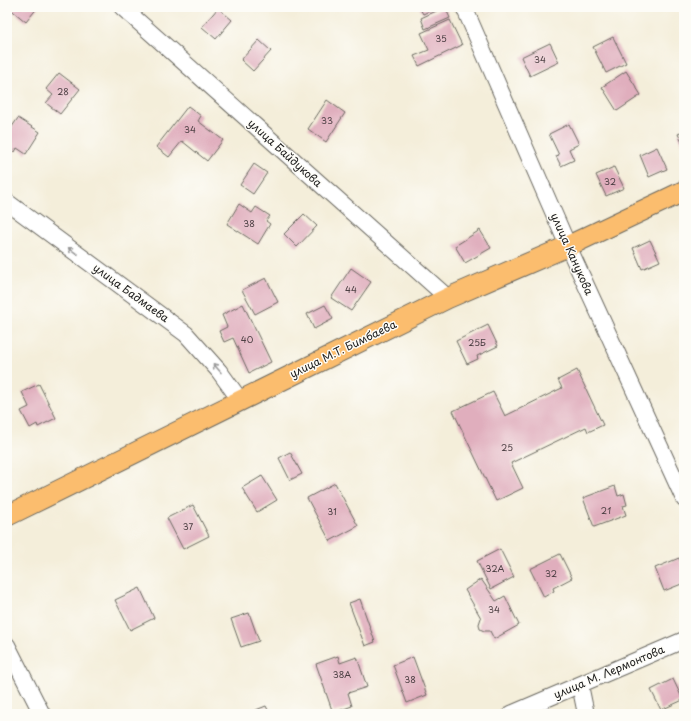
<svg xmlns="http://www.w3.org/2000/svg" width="691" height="721" font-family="'Playpen Sans',sans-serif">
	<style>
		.building { fill: #e0aebd }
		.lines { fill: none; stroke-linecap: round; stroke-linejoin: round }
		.minor-casing { stroke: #68665e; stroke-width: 18 }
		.major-casing { stroke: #68665e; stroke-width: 22 }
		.minor { stroke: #fff; stroke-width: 16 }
		.major { stroke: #fbbd6e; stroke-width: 20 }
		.oneway { stroke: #999 }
		.labels { text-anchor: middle; stroke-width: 3; stroke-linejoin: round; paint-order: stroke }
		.number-label { font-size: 9px; fill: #4d4044 }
		.street-label { font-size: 11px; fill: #1c1c1c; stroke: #fdfcf7 }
	</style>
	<rect width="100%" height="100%" fill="#fdfcf7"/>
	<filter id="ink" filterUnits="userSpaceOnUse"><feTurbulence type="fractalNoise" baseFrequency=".025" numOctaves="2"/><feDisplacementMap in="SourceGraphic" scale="8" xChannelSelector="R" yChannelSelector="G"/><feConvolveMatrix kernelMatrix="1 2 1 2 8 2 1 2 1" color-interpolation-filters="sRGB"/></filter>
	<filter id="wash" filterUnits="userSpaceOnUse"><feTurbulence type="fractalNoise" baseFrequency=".012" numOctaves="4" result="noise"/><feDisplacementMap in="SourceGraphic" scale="16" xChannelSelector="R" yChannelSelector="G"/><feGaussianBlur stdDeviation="0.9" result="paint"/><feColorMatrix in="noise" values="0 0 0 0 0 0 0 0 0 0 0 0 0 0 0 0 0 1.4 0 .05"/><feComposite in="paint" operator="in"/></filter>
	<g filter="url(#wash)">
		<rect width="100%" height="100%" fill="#f4eeda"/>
		<g id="blocks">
			<g class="building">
				<polygon points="8,7 38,7 26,22"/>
				<polygon points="419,7 438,7 423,14"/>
				<polygon points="445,7 450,18 425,29 421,18"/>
				<polygon points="218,8 232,20 216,39 202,27"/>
				<polygon points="450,20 462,45 419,66 414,56 429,50 421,33"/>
				<polygon points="613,37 626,63 606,73 593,47"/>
				<polygon points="259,40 271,51 253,71 241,60"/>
				<polygon points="550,43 559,62 530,76 521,57"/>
				<polygon points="626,71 641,95 617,111 602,87"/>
				<polygon points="59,73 80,89 60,114 46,103 53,95 46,89"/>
				<polygon points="327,100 345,113 326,142 308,129"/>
				<polygon points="188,106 201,116 198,121 223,140 207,161 182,141 169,157 156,147"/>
				<polygon points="18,118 40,132 26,154 17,148 15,152 7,147 7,134"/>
				<polygon points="569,124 579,144 569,149 574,160 561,166 556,156 559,155 549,134"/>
				<polygon points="684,131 684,147 678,134"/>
				<polygon points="657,147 667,169 649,177 640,155"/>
				<polygon points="254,164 267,173 253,194 240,185"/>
				<polygon points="614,167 624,188 606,196 596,175"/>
				<polygon points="239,204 252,213 256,207 270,216 266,221 270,224 258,244 227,224"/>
				<polygon points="304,214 317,226 297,247 284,234"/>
				<polygon points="480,230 491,248 465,263 455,246"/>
				<polygon points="650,240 660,261 642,269 633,248"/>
				<polygon points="351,268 371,282 351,311 331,298"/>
				<polygon points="266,278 278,302 255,314 242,290"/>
				<polygon points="243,304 271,362 249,373 233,338 224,342 219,331 227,327 222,315"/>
				<polygon points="325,305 333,319 314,329 307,314"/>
				<polygon points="488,325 498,346 477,356 478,359 467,364 456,341"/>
				<polygon points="577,370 603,425 588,432 586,427 511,463 523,488 496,501 453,411 493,392 505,416 562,388 558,380"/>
				<polygon points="39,384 56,418 38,427 37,424 30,428 21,411 29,407 22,392"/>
				<polygon points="290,452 302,474 290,480 279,458"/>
				<polygon points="262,476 277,500 257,512 242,488"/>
				<polygon points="335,483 358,526 330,541 307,498"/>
				<polygon points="615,486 618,496 624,494 627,505 623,506 626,515 594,527 583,498"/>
				<polygon points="193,505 209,536 183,549 167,518"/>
				<polygon points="500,549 514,577 491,589 477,561"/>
				<polygon points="560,554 572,578 553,588 554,591 544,597 530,569"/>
				<polygon points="679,558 684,570 684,583 664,591 655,568"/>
				<polygon points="481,579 496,601 505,596 519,625 494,639 490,631 484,631 480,629 479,624 481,618 465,590"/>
				<polygon points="140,588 154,618 130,630 115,600"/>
				<polygon points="360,599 375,642 365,646 349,603"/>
				<polygon points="249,613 259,641 241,647 231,619"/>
				<polygon points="338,656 340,663 357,657 367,687 348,693 352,706 333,713 316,664"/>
				<polygon points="413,657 427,695 407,703 393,665"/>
				<polygon points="673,679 683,700 661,710 651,690"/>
				<polygon points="266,706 270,714 246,714"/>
			</g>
		</g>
	</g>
	<g filter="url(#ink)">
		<use href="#blocks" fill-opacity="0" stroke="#68665e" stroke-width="1"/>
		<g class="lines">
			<g class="minor-casing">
				<g id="minor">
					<polyline points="122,7 448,298"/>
					<polyline points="464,7 568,246 684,499"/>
					<polyline points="7,202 186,334 219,371 240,400"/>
					<polyline points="7,645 42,714"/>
					<polyline points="580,685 586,714"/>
					<polyline points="511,714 684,640"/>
				</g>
			</g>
			<g class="major-casing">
				<polyline id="major" points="7,516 448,298 568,246 684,191"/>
			</g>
			<use href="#minor" class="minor"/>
			<use href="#major" class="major"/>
		</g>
		<defs><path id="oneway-shaft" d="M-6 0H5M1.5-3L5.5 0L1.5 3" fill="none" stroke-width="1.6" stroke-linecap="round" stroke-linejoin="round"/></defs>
		<g class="oneway">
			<use href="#oneway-shaft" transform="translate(73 251) rotate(-144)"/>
			<use href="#oneway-shaft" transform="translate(217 368) rotate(-131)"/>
		</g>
	</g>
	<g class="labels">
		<g class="number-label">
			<text x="441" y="42">35</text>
			<text x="540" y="63">34</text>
			<text x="63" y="95">28</text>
			<text x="327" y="124">33</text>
			<text x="190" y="133">34</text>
			<text x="610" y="185">32</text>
			<text x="249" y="227">38</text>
			<text x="351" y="293">44</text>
			<text x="247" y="343">40</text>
			<text x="477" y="346">25Б</text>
			<text x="507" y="451">25</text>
			<text x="606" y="514">21</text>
			<text x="332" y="515">31</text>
			<text x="188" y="530">37</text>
			<text x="495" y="572">32А</text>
			<text x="551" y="577">32</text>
			<text x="494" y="613">34</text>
			<text x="342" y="678">38А</text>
			<text x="410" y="683">38</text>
		</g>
		<g class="street-label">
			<text transform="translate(285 153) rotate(42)" y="4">улица Байдукова</text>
			<text transform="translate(572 254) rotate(66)" y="4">улица Канукова</text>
			<text transform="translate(131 293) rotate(36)" y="4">улица Бадмаева</text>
			<text transform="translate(343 349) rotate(-26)" y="4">улица М.Т. Бимбаева</text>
			<text transform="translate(609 672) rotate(-23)" y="4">улица М. Лермонтова</text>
		</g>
	</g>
	<rect width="691" height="721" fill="none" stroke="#fdfcf7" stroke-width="24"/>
</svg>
